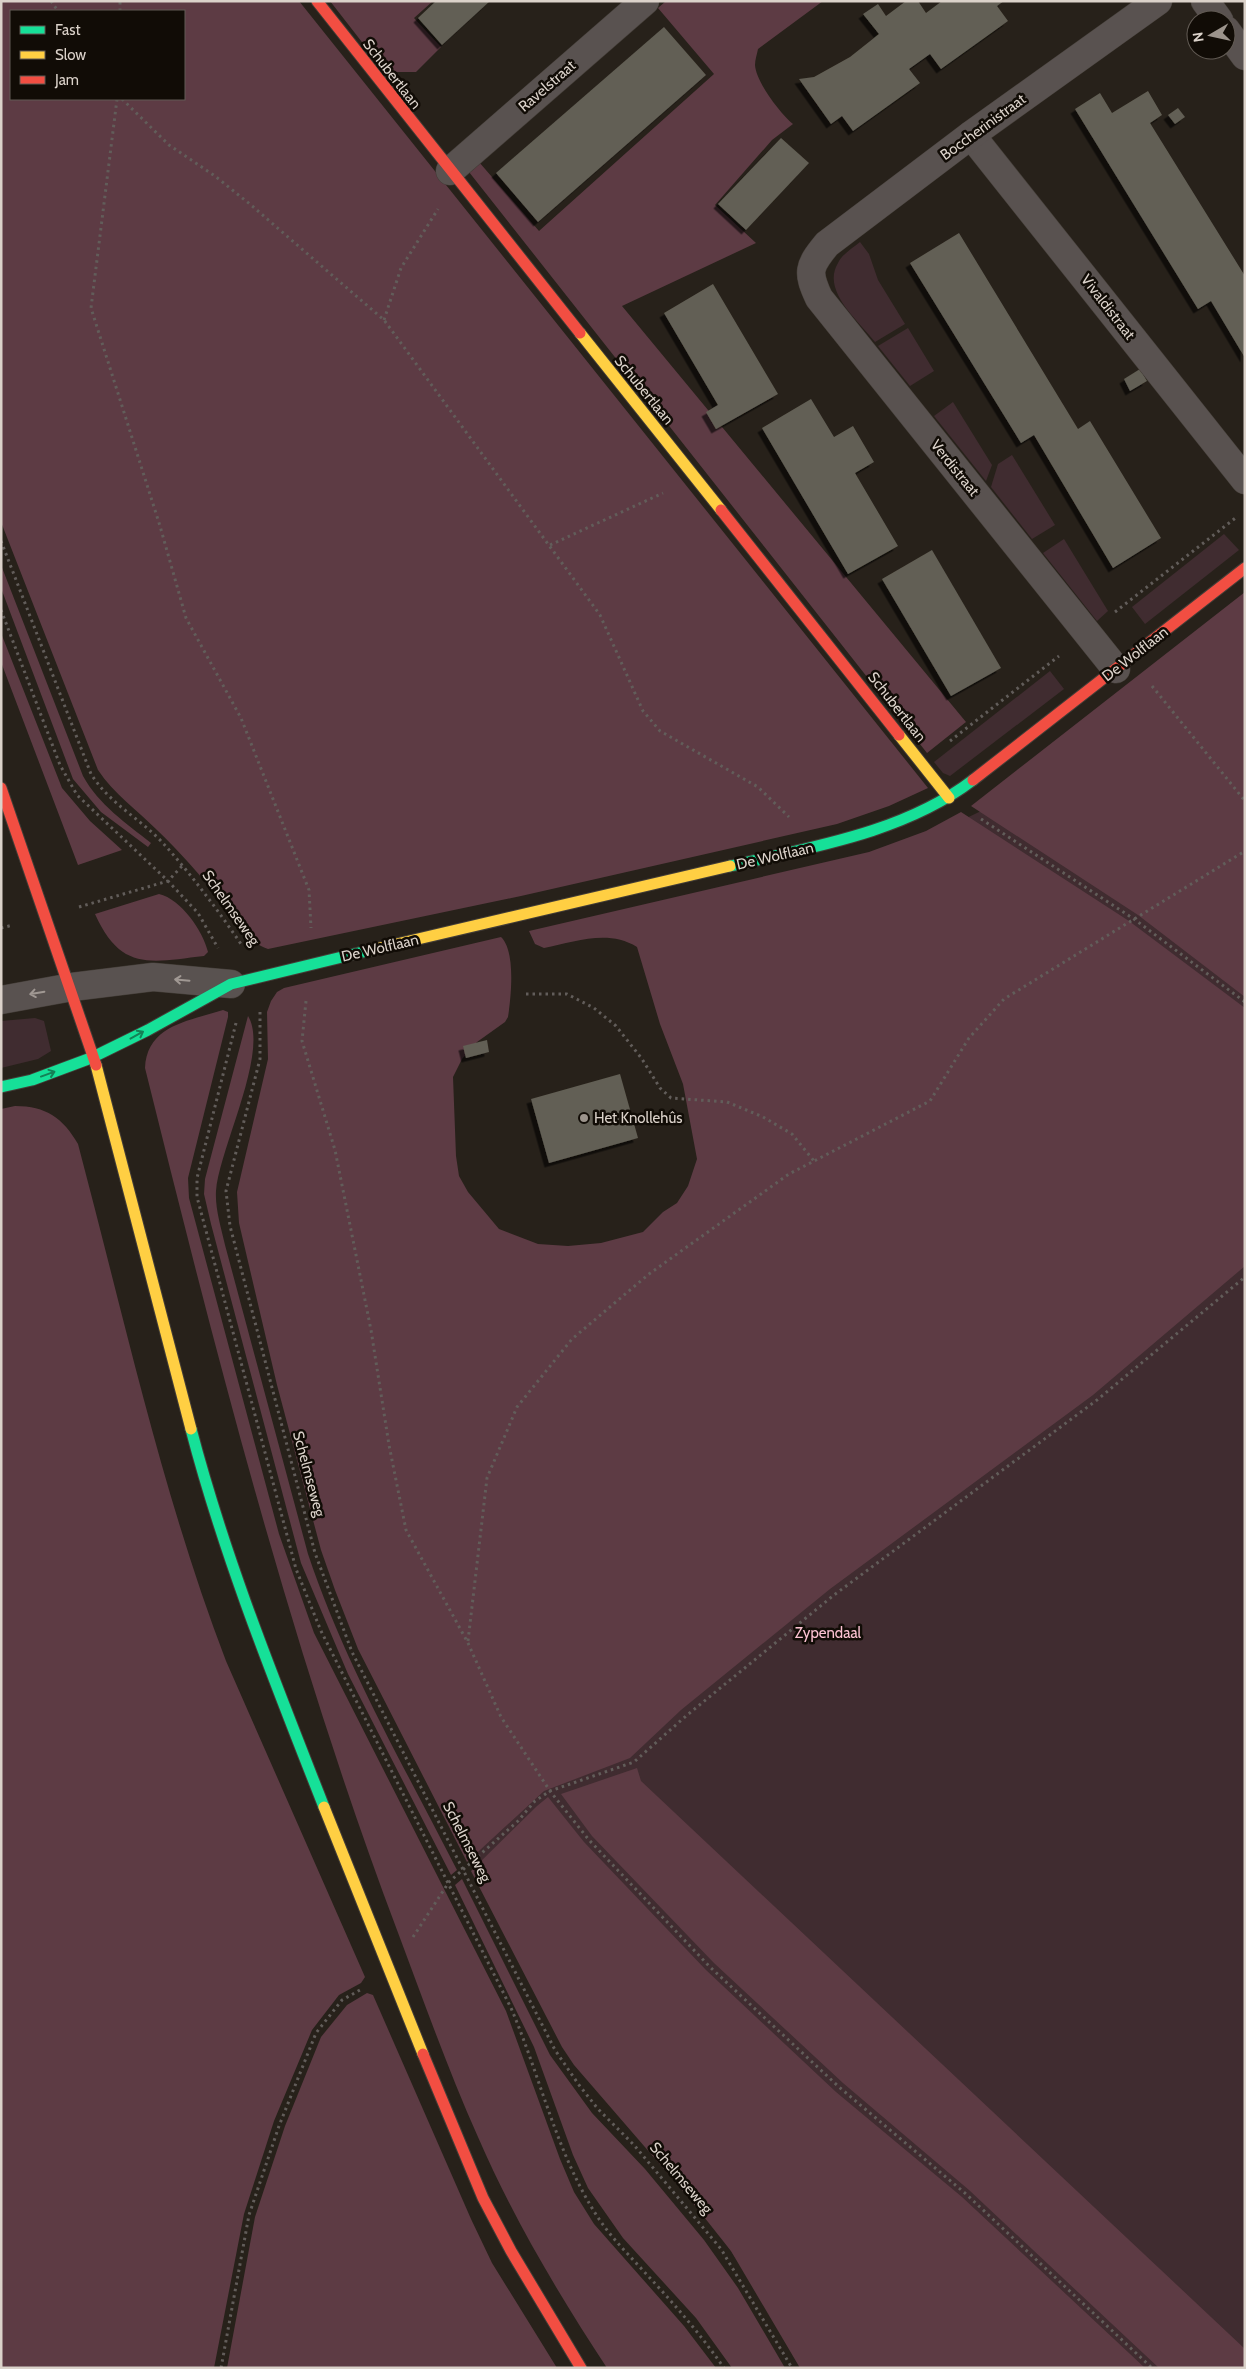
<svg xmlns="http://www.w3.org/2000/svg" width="1246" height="2369" font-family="Cabin,sans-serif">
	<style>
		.green { fill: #402c30 }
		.forest { fill: #5d3b44; fill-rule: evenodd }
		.building { fill: #625f54; filter: url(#shadow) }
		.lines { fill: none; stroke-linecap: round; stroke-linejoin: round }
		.street-casing { stroke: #433d37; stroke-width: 29 }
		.fast-casing { stroke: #433d37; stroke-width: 13 }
		.slow-casing { stroke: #433d37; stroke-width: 13 }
		.jam-casing { stroke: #433d37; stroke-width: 13 }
		.path { stroke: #625d5a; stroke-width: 3; stroke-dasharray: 2.5 4; stroke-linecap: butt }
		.street { stroke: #595250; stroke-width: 28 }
		.fast { stroke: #16e098; stroke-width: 11 }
		.slow { stroke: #ffcf43; stroke-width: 11 }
		.jam { stroke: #f24e42; stroke-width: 11 }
		.oneway { stroke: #a09893 }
		.oneway2 { stroke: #148156 }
		.poi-dot { fill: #9c948c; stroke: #110c06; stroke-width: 2 }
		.labels { text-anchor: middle; stroke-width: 5; stroke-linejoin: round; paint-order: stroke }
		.street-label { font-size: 15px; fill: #dbd2ca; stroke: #110c06 }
		.poi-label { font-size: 15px; fill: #dbd2ca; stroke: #110c06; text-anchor: start }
		.park-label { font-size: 15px; fill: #fcc2d2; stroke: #110c06 }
	</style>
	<defs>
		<filter id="shadow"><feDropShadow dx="-4.5" dy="4.5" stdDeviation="0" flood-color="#0009"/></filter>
	</defs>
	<rect width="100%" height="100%" fill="#27211a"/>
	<g class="green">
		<path d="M860 242 869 254 878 280 905 324 875 342C859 321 821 291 838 263 842 254 853 248 860 242Z"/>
		<polygon points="908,328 934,371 910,386 878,346"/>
		<polygon points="953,402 992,465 986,481 934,416"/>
		<polygon points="1012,455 1055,525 1032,539 991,487 998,464"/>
		<polygon points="1224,534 1239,550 1145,624 1132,607"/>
		<polygon points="1064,539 1108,611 1097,621 1043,553"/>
		<polygon points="1245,615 1245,2368 809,2368 491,1891 370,1648 411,1315 698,1217 847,876 1012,796"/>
		<polygon points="1050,671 1064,689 950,776 943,773 934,762"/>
		<polygon points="35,1018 44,1021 51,1051 38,1059 1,1068 1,1021"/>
	</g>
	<g class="forest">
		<path d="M1 1H299L928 788 889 806 837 824 521 896 268 949C244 941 235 916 219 898 200 875 179 851 157 830 137 810 114 794 98 770L1 522ZM11 11H184V99H11Z"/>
		<polygon points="330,1 433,1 414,18 441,47 416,72 396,72 379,64"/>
		<path d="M666 1H823L758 49C757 54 755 60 755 65 756 82 780 113 793 124L772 140 715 205 756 243 622 306 966 722 927 753 469 172 479 162 539 231 714 74 658 8Z"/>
		<path d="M1 565 83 776C99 805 126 823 151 843L148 847 101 812 73 779 1 588Z"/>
		<polygon points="1245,592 1245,997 1138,915 971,806"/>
		<polygon points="1,633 62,788 90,821 122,850 78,865 1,662"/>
		<path d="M961 812 1129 921 1245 1008V1266L1093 1395 830 1589 681 1710 630 1758 544 1791 467 1862 358 1649 335 1590 321 1550 277 1385 239 1223 237 1192 268 1059 267 1012 271 1001 277 992 284 988 501 937C516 951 511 998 508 1017L505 1022 477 1042 462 1059 453 1077 456 1156 459 1176 468 1192 499 1229 538 1244 568 1246 601 1243 643 1232 663 1212 677 1203 688 1186 697 1159 683 1084 660 1024 637 947C608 929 575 942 544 948L535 944 529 931 869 852 926 831Z"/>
		<path d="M159 894C181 899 203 931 208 952L204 956C151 962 121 972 95 914Z"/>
		<path d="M223 1010 228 1012V1017L188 1178 189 1198 279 1534 314 1633 506 2011 560 2159 574 2192 594 2224 684 2326 716 2368H607C559 2295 513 2218 478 2137 448 2070 423 1999 397 1930 291 1649 217 1358 145 1068 147 1025 189 1021 223 1010Z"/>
		<path d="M248 1016C270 1051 219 1149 216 1191 215 1209 221 1227 225 1245L308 1554C345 1665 404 1766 457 1870L451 1875 348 1674 301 1563 211 1224 204 1194 205 1179Z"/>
		<path d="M15 1106C46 1106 63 1118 78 1144 124 1317 162 1494 226 1661L365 1977 361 1983 339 1995 312 2030 274 2121 244 2214 214 2368H1V1109Z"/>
		<polygon points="637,1768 641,1781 1245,2349 1245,2368 1159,2368 969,2190 843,2083 714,1963 592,1836 561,1794"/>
		<polygon points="548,1797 584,1842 706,1970 836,2092 962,2197 1145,2368 800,2368 731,2251 689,2198 574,2065 562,2047 471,1871 537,1806"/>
		<polygon points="462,1879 550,2055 592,2113 645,2169 704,2240 738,2288 785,2368 732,2368 696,2318 623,2238 588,2188 573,2155 534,2047 455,1885"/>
		<polygon points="367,1993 373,1995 471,2219 492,2263 557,2368 227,2368 255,2217 285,2126 321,2037 347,2005"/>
	</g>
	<g class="building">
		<polygon points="436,1 490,1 442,45 418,18"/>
		<polygon points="906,1 918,1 926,13 942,1 1004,1 997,6 1008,21 941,69 930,54 909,69 920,83 853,131 842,116 831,124 799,79 814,77 850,57 879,34 863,14 878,4 886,16"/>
		<polygon points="664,27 706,75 538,222 496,173"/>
		<polygon points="1148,91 1162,115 1150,123 1245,276 1245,358 1211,301 1198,309 1075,109 1100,93 1112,113"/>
		<polygon points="1178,108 1185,117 1175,124 1168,115"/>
		<polygon points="781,138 809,163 746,230 718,204"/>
		<polygon points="959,233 1078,429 1090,421 1161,538 1113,568 1034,435 1021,443 910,263"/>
		<polygon points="713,284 778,394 716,429 706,412 718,405 664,313"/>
		<polygon points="1140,369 1147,381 1130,391 1124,379"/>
		<polygon points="811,399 834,437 853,426 874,462 855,473 898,546 848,574 762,428"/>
		<polygon points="932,550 1001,668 951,696 882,579"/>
		<polygon points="487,1040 489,1052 466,1058 463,1046"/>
		<polygon points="620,1074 638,1138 549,1163 531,1099"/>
	</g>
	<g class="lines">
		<g class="street-casing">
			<g id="street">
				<polyline points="1205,1 1219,20"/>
				<polyline points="1226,30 1245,56"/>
				<polyline points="971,135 1245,480"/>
				<polyline points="450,171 645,1"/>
				<path d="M1116 669 819 298C807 272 808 267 827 244L971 135 1158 1"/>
				<polyline points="1,1000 72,987 153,977 231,984"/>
			</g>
		</g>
		<g class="fast-casing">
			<g id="fast">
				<path d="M730 866C813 847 905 832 973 780"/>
				<polyline points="1,1087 32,1080 91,1058 148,1030 231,984 371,950"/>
				<path d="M191 1429C225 1559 275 1682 324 1807"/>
			</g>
		</g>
		<g class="slow-casing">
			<g id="slow">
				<polyline points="580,333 721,510"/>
				<polyline points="899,735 949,798"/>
				<polyline points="371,950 730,866"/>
				<polyline points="96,1065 191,1429"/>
				<polyline points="324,1807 423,2054"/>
			</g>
		</g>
		<g class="jam-casing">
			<g id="jam">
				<polyline points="317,1 580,333"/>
				<polyline points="721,510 899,735"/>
				<polyline points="973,780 1245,568"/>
				<polyline points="1,788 96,1065"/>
				<polyline points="423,2054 483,2198 511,2251 581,2368"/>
			</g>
		</g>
		<g class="path">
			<polyline points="51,1 58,11"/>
			<polyline points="120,11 120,1"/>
			<polyline points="117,99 91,308 160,526 186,618 241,718 309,890 311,928"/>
			<polyline points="122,99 169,145 215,176 251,205 384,320 600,615 643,711 660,731 758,787 789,817"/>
			<polyline points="384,320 401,268 438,209"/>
			<path d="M1 541 91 774C110 804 138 817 162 842 191 874 217 909 241 944"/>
			<polyline points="550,545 663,493"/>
			<polyline points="1,610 60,765 77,795 168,881 198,913 218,948"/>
			<polyline points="1115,612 1238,516"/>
			<polyline points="1152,686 1245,801"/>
			<polyline points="950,741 1059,656"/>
			<polyline points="981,819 1134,919 1245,1002"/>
			<polyline points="79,907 168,881 182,866"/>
			<polyline points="1,928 13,925"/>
			<polyline points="526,994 567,994 594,1008 616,1026 642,1059 660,1088 671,1098 727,1102 763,1117 792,1134 814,1161"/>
			<polyline points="306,1001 302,1041 335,1150 371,1330 389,1445 406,1530 468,1643 501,1717 550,1791 589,1840 710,1967 839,2087 966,2194 1152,2368"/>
			<polyline points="260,1012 260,1059 226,1191 230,1226 315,1553 352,1652 555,2050 579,2085 598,2109 634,2145 721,2249 792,2368"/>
			<path d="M236 1023 197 1178V1197L296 1569 321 1631 511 2008C541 2078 557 2156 599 2219 613 2240 632 2258 649 2277 676 2306 701 2335 724 2368"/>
			<polyline points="468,1641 487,1478 517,1407 572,1339 649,1274 789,1174 930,1101 969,1038 1004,999 1245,851"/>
			<polyline points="413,1937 449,1882 518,1821 535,1801 550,1791 634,1762 686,1716 834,1595 1097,1400 1245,1277"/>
			<polyline points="221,2368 249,2215 279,2126 316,2033 342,2000 360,1990"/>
		</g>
		<use href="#street" class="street"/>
		<use href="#fast" class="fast"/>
		<use href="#slow" class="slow"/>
		<use href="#jam" class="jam"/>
	</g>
	<defs><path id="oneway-shaft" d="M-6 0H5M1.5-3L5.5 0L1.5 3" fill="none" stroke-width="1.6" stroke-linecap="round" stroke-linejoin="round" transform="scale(1.25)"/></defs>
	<g class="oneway">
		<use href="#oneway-shaft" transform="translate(182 980) rotate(-175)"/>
		<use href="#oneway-shaft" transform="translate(37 993) rotate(170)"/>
	</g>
	<g class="oneway2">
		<use href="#oneway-shaft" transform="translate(137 1035) rotate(-29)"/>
		<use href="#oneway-shaft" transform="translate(48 1074) rotate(-20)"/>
	</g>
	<circle class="poi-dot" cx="584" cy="1118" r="5"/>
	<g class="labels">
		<g class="street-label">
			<text transform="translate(392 74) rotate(52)" y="5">Schubertlaan</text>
			<text transform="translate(547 86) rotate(-41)" y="5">Ravelstraat</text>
			<text transform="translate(983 127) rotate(-36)" y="5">Boccherinistraat</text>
			<text transform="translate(1108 307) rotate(52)" y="5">Vivaldistraat</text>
			<text transform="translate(644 390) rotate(51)" y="5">Schubertlaan</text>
			<text transform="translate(955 468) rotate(51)" y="5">Verdistraat</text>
			<text transform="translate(1135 654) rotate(-38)" y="5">De Wolflaan</text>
			<text transform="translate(897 707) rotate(52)" y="5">Schubertlaan</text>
			<text transform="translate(775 856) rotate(-13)" y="5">De Wolflaan</text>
			<text transform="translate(231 908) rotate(55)" y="5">Schelmseweg</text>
			<text transform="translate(380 948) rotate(-13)" y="5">De Wolflaan</text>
			<text transform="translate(309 1474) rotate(75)" y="5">Schelmseweg</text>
			<text transform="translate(467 1842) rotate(63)" y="5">Schelmseweg</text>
			<text transform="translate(681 2178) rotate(50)" y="5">Schelmseweg</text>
		</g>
		<g class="poi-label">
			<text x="594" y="1123">Het Knollehûs</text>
		</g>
		<g class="park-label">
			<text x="828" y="1638">Zypendaal</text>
		</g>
	</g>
	<rect width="1246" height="2369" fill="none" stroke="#dbd2ca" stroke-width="5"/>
	<rect x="10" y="10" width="175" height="90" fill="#110c06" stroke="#625b54"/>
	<rect x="20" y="26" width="25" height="8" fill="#16e098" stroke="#625b54"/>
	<text x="55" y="35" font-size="15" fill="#dbd2ca">Fast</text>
	<rect x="20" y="51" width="25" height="8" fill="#ffcf43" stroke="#625b54"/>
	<text x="55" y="60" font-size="15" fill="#dbd2ca">Slow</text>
	<rect x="20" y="76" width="25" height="8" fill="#f24e42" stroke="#625b54"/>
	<text x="55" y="85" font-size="15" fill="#dbd2ca">Jam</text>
	<g transform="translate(1211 35) rotate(261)"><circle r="24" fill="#110c06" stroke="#625b54"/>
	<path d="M0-4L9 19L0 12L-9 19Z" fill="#9c948c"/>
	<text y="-8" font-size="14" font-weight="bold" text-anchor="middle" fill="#dbd2ca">N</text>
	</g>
</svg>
